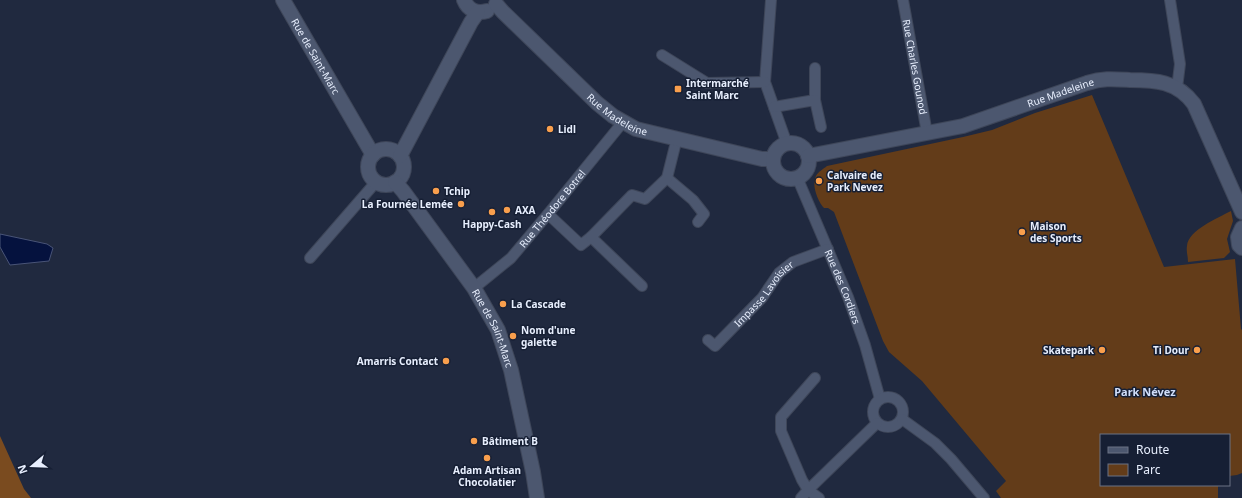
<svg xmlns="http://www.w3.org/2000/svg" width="1242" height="498" font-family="'Noto Sans',sans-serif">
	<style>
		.green { fill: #633c19 }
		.forest { fill: #7a4b1f }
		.water { fill: #05123e; stroke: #495477 }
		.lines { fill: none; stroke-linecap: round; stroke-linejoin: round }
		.street-casing { stroke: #3e4659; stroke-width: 12 }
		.secondary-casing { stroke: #3e4659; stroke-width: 16 }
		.street { stroke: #4c576f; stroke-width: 10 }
		.secondary { stroke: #4c576f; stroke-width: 14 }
		.poi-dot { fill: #f99f4d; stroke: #161f34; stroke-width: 1.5 }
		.labels { text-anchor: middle; stroke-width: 3; stroke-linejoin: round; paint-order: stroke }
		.street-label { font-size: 10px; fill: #e7eefd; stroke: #161f34 }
		.poi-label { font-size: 10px; font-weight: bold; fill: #e7eefd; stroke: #161f34; text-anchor: start }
		.neighbourhood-label { font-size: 11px; font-weight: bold; fill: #d1dffb; stroke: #161f34 }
	</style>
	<rect width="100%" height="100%" fill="#20293f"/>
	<g class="green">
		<path d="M1092 95 1164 267 1235 259 1241 329 1242 330V473L1237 475 1229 476V435H1101V485H1218V498H1001L996 491 1006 481 922 381 889 352 883 341 834 212 828 208H824C818 202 811 184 816 176 818 172 823 169 827 166L963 137 992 130 1035 113Z"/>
		<path d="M1231 211 1233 221 1227 239 1230 252 1224 258 1188 262C1188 256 1186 251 1187 246 1188 230 1218 218 1231 211Z"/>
	</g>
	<polygon class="forest" points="0,436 24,489 31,498 0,498"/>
	<polygon class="water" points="0,234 47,244 53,248 49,261 10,265 0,247"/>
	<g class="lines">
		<g class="street-casing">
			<g id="street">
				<polyline points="771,0 765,82 787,144"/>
				<path id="s1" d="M903 0 927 133"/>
				<polyline points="1170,0 1180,64 1177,88"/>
				<polyline points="662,55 707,83 765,82"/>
				<polyline points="815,100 815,68"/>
				<polyline points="774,107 815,100 821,127"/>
				<path id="s2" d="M797 177 848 297 865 345 880 399"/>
				<polyline points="667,178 693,200 704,214 698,222"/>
				<polyline points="548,214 581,245 591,237"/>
				<polyline points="310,258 376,182"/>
				<polyline points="642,286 591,237 632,195 645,199 667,178 677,138"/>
				<path id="s3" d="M474 288 511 258 548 214 623 122"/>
				<path id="s4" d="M708 340 715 346 762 298 779 273 793 262 828 249"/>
				<polyline points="815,378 781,417 781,431 802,480 808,490 819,498"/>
				<circle cx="888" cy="412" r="15"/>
				<polyline points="902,419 935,443 951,459 984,498"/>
				<polyline points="801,498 808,490 877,423"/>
			</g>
		</g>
		<g class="secondary-casing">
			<g id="secondary">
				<path id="s5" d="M283 0 373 155"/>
				<path d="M464 0C468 10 477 14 487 11"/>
				<path id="s6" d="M496 4 503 12 597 103 613 116 636 129 762 159H773"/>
				<circle cx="791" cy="161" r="18"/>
				<circle cx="386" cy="167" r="18"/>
				<polyline points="400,156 471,22 478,12"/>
				<path id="s7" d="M808 156 963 126 1087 83C1103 78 1113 79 1130 80 1155 80 1177 81 1194 104L1242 212"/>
				<path id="s8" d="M395 182 403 191 474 288 498 330 511 370 533 472 537 498"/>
				<polyline points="1242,228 1238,237 1239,245 1242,248"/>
			</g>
		</g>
		<use href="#street" class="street"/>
		<use href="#secondary" class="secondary"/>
	</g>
	<g class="poi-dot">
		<rect x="674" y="85" width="8" height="8" rx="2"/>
		<circle cx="550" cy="129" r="4"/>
		<circle cx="819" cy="181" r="4"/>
		<circle cx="436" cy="191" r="4"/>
		<circle cx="461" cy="204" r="4"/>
		<circle cx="507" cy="210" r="4"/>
		<circle cx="492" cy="212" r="4"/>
		<circle cx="1022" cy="232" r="4"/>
		<circle cx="503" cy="304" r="4"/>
		<circle cx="513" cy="336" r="4"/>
		<circle cx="1102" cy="350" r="4"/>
		<circle cx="1197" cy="350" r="4"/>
		<circle cx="446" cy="361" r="4"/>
		<circle cx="474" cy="441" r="4"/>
		<circle cx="487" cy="458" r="4"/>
	</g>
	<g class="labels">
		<g class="street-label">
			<text dy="4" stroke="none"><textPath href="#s5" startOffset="65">Rue de Saint-Marc</textPath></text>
			<text dy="4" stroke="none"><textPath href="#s1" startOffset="68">Rue Charles Gounod</textPath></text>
			<text dy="4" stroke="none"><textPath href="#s7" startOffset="261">Rue Madeleine</textPath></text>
			<text dy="4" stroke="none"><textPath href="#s6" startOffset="165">Rue Madeleine</textPath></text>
			<text dy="4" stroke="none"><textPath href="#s3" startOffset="112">Rue Théodore Botrel</textPath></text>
			<text dy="4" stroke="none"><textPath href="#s2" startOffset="119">Rue des Cordiers</textPath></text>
			<text dy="4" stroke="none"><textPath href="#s4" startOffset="81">Impasse Lavoisier</textPath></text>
			<text dy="4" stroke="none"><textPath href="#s8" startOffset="177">Rue de Saint-Marc</textPath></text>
		</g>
		<g class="poi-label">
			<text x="686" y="87">Intermarché<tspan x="686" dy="12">Saint Marc</tspan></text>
			<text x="558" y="133">Lidl</text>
			<text x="827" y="179">Calvaire de<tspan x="827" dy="12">Park Nevez</tspan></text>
			<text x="444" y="195">Tchip</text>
			<text x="453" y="208" text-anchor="end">La Fournée Lemée</text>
			<text x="515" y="214">AXA</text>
			<text x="492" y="228" text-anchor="middle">Happy-Cash</text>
			<text x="1030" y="230">Maison<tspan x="1030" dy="12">des Sports</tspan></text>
			<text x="511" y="308">La Cascade</text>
			<text x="521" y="334">Nom d'une<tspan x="521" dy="12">galette</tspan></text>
			<text x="1094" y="354" text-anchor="end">Skatepark</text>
			<text x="1189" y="354" text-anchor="end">Ti Dour</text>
			<text x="438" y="365" text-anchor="end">Amarris Contact</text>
			<text x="482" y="445">Bâtiment B</text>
			<text x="487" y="474" text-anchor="middle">Adam Artisan<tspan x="487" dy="12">Chocolatier</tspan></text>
		</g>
		<g class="neighbourhood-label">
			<text x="1145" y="396">Park Névez</text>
		</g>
	</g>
	<rect x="1100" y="434" width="130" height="52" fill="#161f34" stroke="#6a7284"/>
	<rect x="1108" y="447" width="20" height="6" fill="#4c576f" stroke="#6a7284"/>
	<text x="1136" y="454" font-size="12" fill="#e7eefd">Route</text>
	<rect x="1108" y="464" width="20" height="12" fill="#633c19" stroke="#6a7284"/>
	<text x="1136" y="474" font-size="12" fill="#e7eefd">Parc</text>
	<g transform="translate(32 466) rotate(251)" stroke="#161f34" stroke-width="3" paint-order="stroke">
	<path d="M0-3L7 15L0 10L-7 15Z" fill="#e7eefd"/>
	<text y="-6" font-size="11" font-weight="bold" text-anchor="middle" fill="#e7eefd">N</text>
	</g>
</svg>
